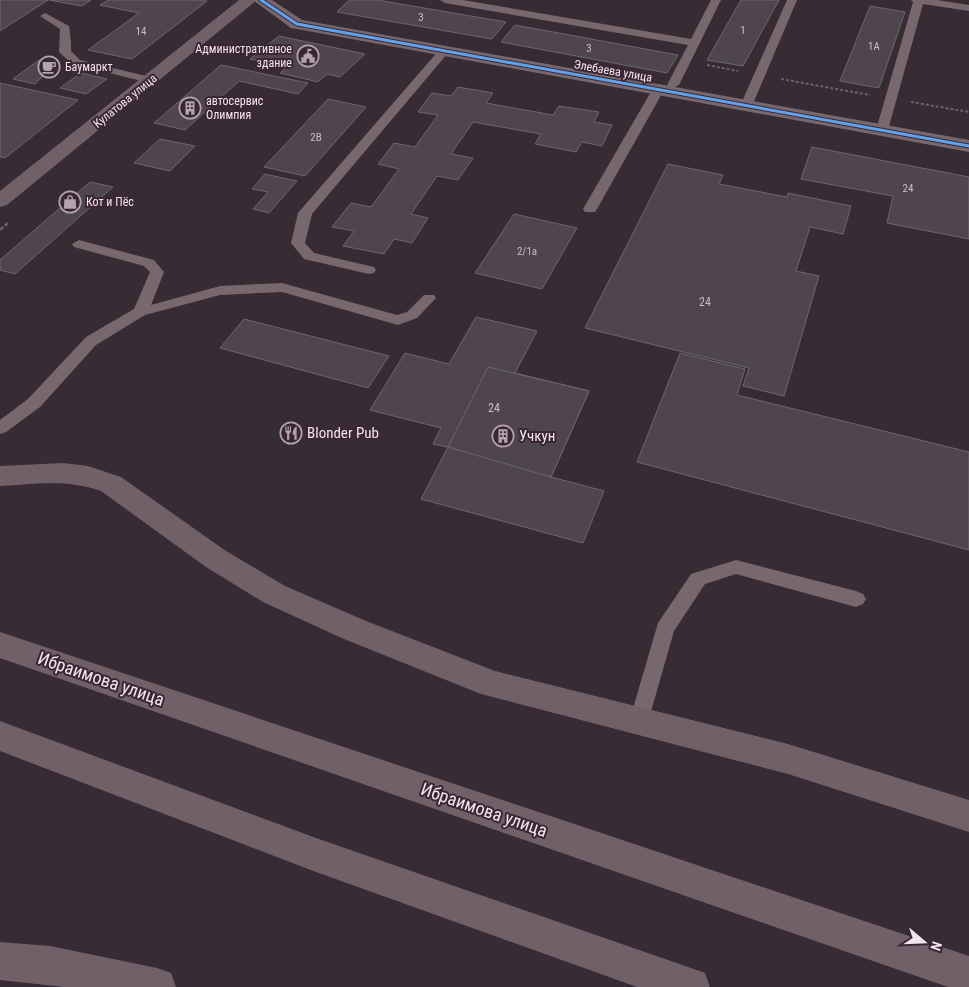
<svg xmlns="http://www.w3.org/2000/svg" width="969" height="987" font-family="'Roboto Condensed',sans-serif">
	<style>
		.building { fill: #4f464d; stroke: #6e666d }
		.lines { fill: none; stroke-linecap: round; stroke-linejoin: round }
		.path-far1 { stroke: #6e6268; stroke-width: 2; stroke-dasharray: 3 2; stroke-linecap: butt }
		.path { stroke: #6e6268; stroke-width: 2.5; stroke-dasharray: 4.5 2; stroke-linecap: butt }
		.lane { fill: #78686e; fill-rule: evenodd }
		.street { fill: #78686e; fill-rule: evenodd }
		.secondary { fill: #716067; fill-rule: evenodd }
		.cycleway-casing { stroke: #3b2734; stroke-width: 5 }
		.cycleway { stroke: #60a3ed; stroke-width: 3 }
		.labels { text-anchor: middle; stroke-width: 4; stroke-linejoin: round; paint-order: stroke }
		.far-number-label { font-size: 11px; fill: #c9bdc5 }
		.far-poi-label { font-size: 12px; fill: #f2e5ed; stroke: #3b2734; text-anchor: start }
		.far-street-label { font-size: 12px; fill: #f2e5ed; stroke: #3b2734 }
		.number-label { font-size: 12px; fill: #c9bdc5 }
		.poi-label { font-size: 15px; fill: #f2e5ed; stroke: #3b2734; text-anchor: start }
		.near-street-label { font-size: 18px; fill: #f2e5ed; stroke: #3b2734 }
	</style>
	<rect width="100%" height="100%" fill="#372c33"/>
	<g class="building">
		<polygon points="0,0 48,0 0,31"/>
		<polygon points="49,0 91,0 82,6"/>
		<polygon points="108,0 199,0 207,1 132,59 88,50 139,13 100,5"/>
		<polygon points="349,0 377,0 506,22 492,39 337,12"/>
		<polygon points="741,0 779,0 743,66 707,60"/>
		<polygon points="870,6 905,12 879,88 840,81"/>
		<polygon points="515,25 678,55 667,73 501,42"/>
		<polygon points="279,36 365,54 340,77 327,74 318,82 280,73 287,67 250,59"/>
		<polygon points="39,60 45,63 49,67 45,74 35,84 13,79"/>
		<polygon points="221,65 308,83 298,94 239,81 185,130 154,123"/>
		<polygon points="81,73 107,79 86,94 60,88"/>
		<polygon points="0,83 78,100 5,158 0,157"/>
		<polygon points="458,87 493,93 486,103 553,115 559,106 599,112 594,122 612,125 602,146 582,142 576,152 535,144 541,134 473,122 451,154 473,158 458,180 437,176 411,214 428,218 412,243 394,239 384,254 343,246 354,231 332,227 351,203 371,207 399,169 378,164 394,143 415,147 438,115 418,112 432,93 451,96"/>
		<polygon points="328,99 366,107 305,176 264,167"/>
		<polygon points="160,139 195,146 170,171 134,163"/>
		<polygon points="812,147 969,177 969,239 887,223 893,196 801,179"/>
		<polygon points="668,164 723,175 719,184 787,197 788,193 851,206 843,234 810,227 796,271 819,276 784,396 743,386 749,368 585,328"/>
		<polygon points="265,174 297,181 269,213 253,209 268,192 252,189"/>
		<polygon points="90,182 113,187 15,274 0,270 0,260"/>
		<polygon points="514,214 577,228 542,289 475,273"/>
		<polygon points="476,317 537,331 515,373 589,391 551,477 604,491 583,543 421,499 448,447 433,444 441,428 370,410 405,353 449,364"/>
		<polygon points="244,319 389,356 368,388 220,348"/>
		<polygon points="680,353 745,369 737,395 969,452 969,550 637,462"/>
		<polygon points="488,367 589,391 551,477 448,447"/>
	</g>
	<g class="lines">
		<g class="path-far1">
			<polyline points="707,65 738,71"/>
			<polyline points="781,79 870,95"/>
			<polyline points="911,102 969,112"/>
		</g>
		<polyline class="path" points="0,230 8,223"/>
		<g class="lane">
			<polygon points="440,0 463,0 691,39 711,0 721,0 679,85 673,88 667,85 688,45 445,3"/>
			<polygon points="787,0 797,0 752,106 750,109 742,109 740,106"/>
			<polygon points="911,0 937,0 969,5 969,11 923,4 888,130 882,134 876,130 913,2"/>
			<polygon points="45,13 69,26 71,42 71,51 80,60 154,78 156,80 150,83 72,64 59,52 60,29 40,16"/>
			<polygon points="444,48 450,51 448,53 312,214 305,243 314,253 374,267 376,270 374,273 369,274 304,259 291,243 298,213 440,49"/>
			<polygon points="658,87 664,90 597,209 595,212 585,212 583,209 652,90"/>
			<polygon points="79,240 154,260 164,272 151,305 220,286 282,283 397,315 407,312 424,295 434,295 436,298 417,318 398,325 282,292 220,295 145,315 96,345 40,407 6,432 0,434 0,420 28,399 86,337 134,309 150,272 144,266 74,247 72,244"/>
			<polygon points="736,560 856,591 863,594 866,599 863,604 856,607 736,574 705,584 674,631 646,729 639,731 632,729 629,722 658,623 691,574"/>
		</g>
		<polygon class="street" points="253,0 272,0 302,20 969,140 969,152 297,29 291,28"/>
		<g class="secondary">
			<polygon points="239,0 257,0 7,205 0,207 0,191"/>
			<path d="M63 463 88 466 121 477 226 551 285 586 366 621 495 671 788 744 969 800V832L788 774 481 694 344 639 263 602 206 567 101 491C68 479 34 484 0 486V466Z"/>
			<polygon points="0,632 969,956 969,987 948,987 0,658"/>
			<polygon points="0,721 316,838 691,968 705,973 710,987 637,987 316,872 0,751"/>
			<polygon points="0,942 50,946 157,968 171,973 176,987 64,987 0,980"/>
		</g>
		<g class="cycleway-casing">
			<polyline id="cycleway" points="261,0 297,24 969,146"/>
		</g>
		<use href="#cycleway" class="cycleway"/>
	</g>
	<defs>
		<g id="civic-ring" transform="scale(1.125)"><circle r="9.5" fill="#3b2734" stroke="#b1a4ac" stroke-width="1.5"/><path d="M-.6-6.5H3V-4.5H.6V-3L4-1V1h2V6H-6V1h2V-1L-.6-3ZM-1.2 2.5V6h2.4V2.5Z" fill="#b1a4ac"/></g>
		<g id="cafe-ring" transform="scale(1.125)"><circle r="9.5" fill="#3b2734" stroke="#b1a4ac" stroke-width="1.5"/><path d="M-5.5-4.5H6V0H3Q3 3.5 0 3.5H-2.5Q-5.5 3.5-5.5 0ZM3-3.2v2h1.7v-2ZM-6 4.5H4V6H-6Z" fill="#b1a4ac"/></g>
		<g id="building-ring" transform="scale(1.125)"><circle r="9.5" fill="#3b2734" stroke="#b1a4ac" stroke-width="1.5"/><path d="M-4-6H4V6H1V3H-1V6H-4ZM-2.5-4.3h1.7v1.8h-1.7ZM.8-4.3h1.7v1.8H.8ZM-2.5-1h1.7V.8h-1.7ZM.8-1h1.7V.8H.8Z" fill="#b1a4ac"/></g>
		<g id="shop-ring" transform="scale(1.125)"><circle r="9.5" fill="#3b2734" stroke="#b1a4ac" stroke-width="1.5"/><path d="M-5-2.5h2.3a2.7 3.5 0 0 1 5.4 0H5L5.5 6h-11ZM-1.5-2.5h3a1.5 2.3 0 0 0-3 0Z" fill="#b1a4ac"/></g>
		<g id="restaurant-ring" transform="scale(1.125)"><circle r="9.5" fill="#3b2734" stroke="#b1a4ac" stroke-width="1.5"/><path d="M-5-6h1v4h1v-4h1v4h1v-4h1v5L-1.5 .5V6h-2V.5L-5-1ZM5-6V6H3V1.5H1.5Q1.5-4 5-6Z" fill="#b1a4ac"/></g>
	</defs>
	<g fill-rule="evenodd">
		<use href="#civic-ring" x="308" y="56"/>
		<use href="#cafe-ring" x="49" y="67"/>
		<use href="#building-ring" x="190" y="108"/>
		<use href="#shop-ring" x="70" y="202"/>
		<use href="#restaurant-ring" x="291" y="433"/>
		<use href="#building-ring" x="503" y="436"/>
	</g>
	<g class="labels">
		<g class="far-number-label">
			<text x="421" y="21">3</text>
			<text x="743" y="34">1</text>
			<text x="141" y="35">14</text>
			<text x="874" y="50">1А</text>
			<text x="589" y="52">3</text>
			<text x="316" y="141">2В</text>
			<text x="908" y="192">24</text>
			<text x="527" y="255">2/1а</text>
		</g>
		<g class="far-poi-label">
			<text x="292" y="53" text-anchor="end">Административное<tspan x="292" dy="14">здание</tspan></text>
			<text x="65" y="71">Баумаркт</text>
			<text x="206" y="105">автосервис<tspan x="206" dy="14">Олимпия</tspan></text>
			<text x="86" y="206">Кот и Пёс</text>
		</g>
		<g class="far-street-label">
			<text transform="translate(613 71) rotate(10)" y="4">Элебаева улица</text>
			<text transform="translate(125 101) rotate(-39)" y="4">Кулатова улица</text>
		</g>
		<g class="number-label">
			<text x="705" y="306">24</text>
			<text x="494" y="412">24</text>
		</g>
		<g class="poi-label">
			<text x="307" y="438">Blonder Pub</text>
			<text x="519" y="441">Учкун</text>
		</g>
		<g class="near-street-label">
			<text transform="translate(101 679) rotate(19)" y="6">Ибраимова улица</text>
			<text transform="translate(484 810) rotate(19)" y="6">Ибраимова улица</text>
		</g>
	</g>
	<g transform="translate(924 942) rotate(109)" stroke="#3b2734" stroke-width="4" paint-order="stroke">
	<path d="M0-4L9 19L0 12L-9 19Z" fill="#f2e5ed"/>
	<text y="-8" font-size="14" font-weight="bold" text-anchor="middle" fill="#f2e5ed">N</text>
	</g>
</svg>
